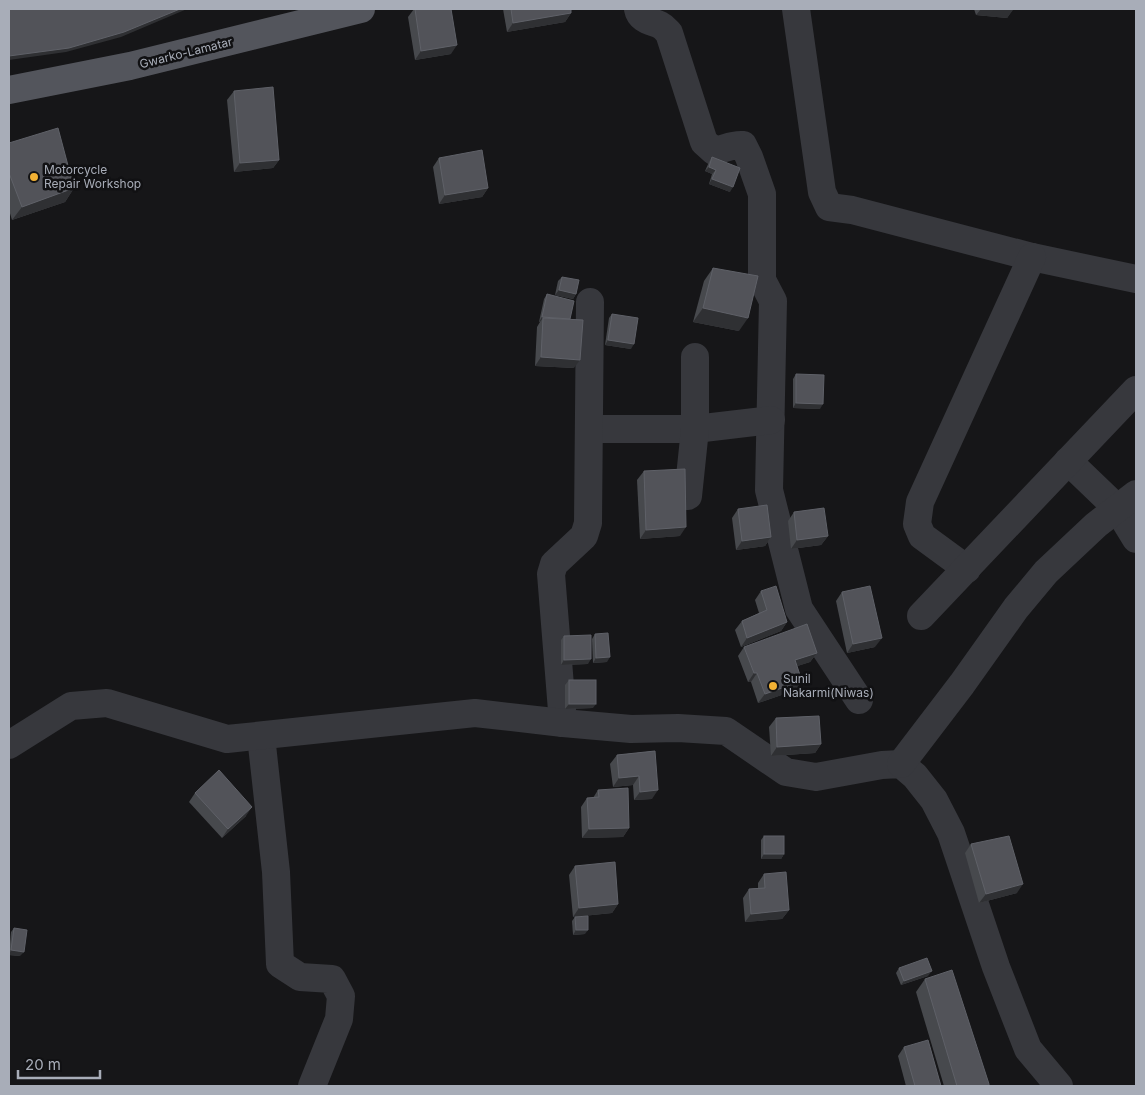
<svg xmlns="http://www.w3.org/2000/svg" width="1145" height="1095" font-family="Inter,sans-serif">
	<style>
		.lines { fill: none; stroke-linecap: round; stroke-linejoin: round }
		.minor { stroke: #37383d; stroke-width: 28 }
		.major { stroke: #53555c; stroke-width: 28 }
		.wall { fill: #47494d }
		.shaded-wall { fill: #2f3033 }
		.building { fill: #525359; stroke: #5f6168 }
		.poi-dot { fill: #f2b134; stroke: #111113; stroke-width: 2 }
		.labels { text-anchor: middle; stroke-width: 5; stroke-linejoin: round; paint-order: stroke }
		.street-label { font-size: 12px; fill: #a8adb8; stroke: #111113 }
		.poi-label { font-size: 12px; fill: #a8adb8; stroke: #111113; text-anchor: start }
	</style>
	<rect width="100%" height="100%" fill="#161618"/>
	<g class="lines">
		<g class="minor">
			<path d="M638 9C640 20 651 21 660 25 664 27 666 30 669 33L704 142 714 151C725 149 732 144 743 145L749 157 762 194V280L773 301 769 490 799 609 859 700"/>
			<polyline points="796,9 822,192 829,207 852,210 1032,257 1136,279"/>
			<polyline points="589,429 695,429 771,420"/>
			<polyline points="1068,461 1117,508 1136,539"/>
			<polyline points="688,496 695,429 695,357"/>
			<polyline points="967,569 922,536 917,524 920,502 1032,257"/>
			<polyline points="921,616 1136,390"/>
			<polyline points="563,723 551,574 554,564 584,536 588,523 590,302"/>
			<polyline points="261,736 276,872 280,964 300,977 332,979 341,996 339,1019 312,1086"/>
			<polyline points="9,745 71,706 107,703 227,739 475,713 563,723 631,729 678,728 726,731 786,772 816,777 882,765 901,764 915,776 934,800 951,833 996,967 1028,1049 1059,1086"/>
			<polyline points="901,764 962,684 1016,608 1046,572 1096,525 1136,494"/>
		</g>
		<polyline class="major" points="9,90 130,66 361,9"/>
	</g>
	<g class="wall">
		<polygon points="414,9 451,9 451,54 415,60 408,17"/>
		<polygon points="503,9 571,9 571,13 565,22 507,32"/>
		<polygon points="974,9 1013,9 1007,18 976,15"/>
		<polygon points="234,91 279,160 273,168 234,172 227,100"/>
		<polygon points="9,143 74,188 65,202 12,220 9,210"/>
		<polygon points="712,157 730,192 709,184 712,174 705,171 709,162"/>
		<polygon points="439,158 488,188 482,197 439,204 433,167"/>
		<polygon points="713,268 739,331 693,322 704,281"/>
		<polygon points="562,277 576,294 573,299 555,295 558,281"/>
		<polygon points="547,294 570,319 574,368 535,366 537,327 540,322 539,322 544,299"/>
		<polygon points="612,314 631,349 605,345 609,318"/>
		<polygon points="796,374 820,409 793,408 793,379"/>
		<polygon points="644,471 680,536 640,539 637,480"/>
		<polygon points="738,509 771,537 765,546 736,550 732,518"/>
		<polygon points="794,512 828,536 821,545 791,549 788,521"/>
		<polygon points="761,591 787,622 781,631 741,647 735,630 742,621 759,613 755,600"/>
		<polygon points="842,592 875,647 847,653 836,601"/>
		<polygon points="595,634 607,662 593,663 592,639"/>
		<polygon points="564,636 588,664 561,665 561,640"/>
		<polygon points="744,647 817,653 810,662 797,666 802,681 796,690 758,703 751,682 748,682 738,656"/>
		<polygon points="569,680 593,708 565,709 565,685"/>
		<polygon points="776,718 821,744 815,753 771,756 769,727"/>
		<polygon points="655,751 652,799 634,800 633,785 613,787 610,764 617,755"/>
		<polygon points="598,790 629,828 623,837 582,838 581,807 587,798 593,798"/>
		<polygon points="195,793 246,816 222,838 189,802"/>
		<polygon points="764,836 784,854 781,859 761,859 761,840"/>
		<polygon points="971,844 1017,893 979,903 965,853"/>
		<polygon points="575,866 618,904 612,913 573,917 569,875"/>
		<polygon points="764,874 789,910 782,919 745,922 743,898 749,889 758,888 758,883"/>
		<polygon points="575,917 585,934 573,935 572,921"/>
		<polygon points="14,928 20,956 9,955 11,932"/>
		<polygon points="899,968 928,976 901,985 896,973"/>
		<polygon points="925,979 989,1086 944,1086 916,992"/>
		<polygon points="904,1047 941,1086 906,1086 898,1056"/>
	</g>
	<g class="shaded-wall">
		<polygon points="180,9 187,9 121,37 66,52 9,60 9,56"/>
		<polygon points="981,9 1006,9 1013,10 1007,18 976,15"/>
		<polygon points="571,13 565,22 507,32 513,23"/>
		<polygon points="457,45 451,54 415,60 421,51"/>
		<polygon points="279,160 273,168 234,172 240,163"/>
		<polygon points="709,167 716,170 712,174 705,171"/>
		<polygon points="712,179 733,187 730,192 709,184"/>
		<polygon points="74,188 65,202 12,220 22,207"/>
		<polygon points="488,188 482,197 439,204 445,195"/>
		<polygon points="559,290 576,294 573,299 555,295"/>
		<polygon points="703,308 748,318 739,331 693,322"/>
		<polygon points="542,317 569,324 543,318 540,322 539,322"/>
		<polygon points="608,340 634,344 631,349 605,345"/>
		<polygon points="541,357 580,360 574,368 535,366"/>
		<polygon points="796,403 823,404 820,409 793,408"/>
		<polygon points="686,527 680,536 640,539 646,530"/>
		<polygon points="828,536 821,545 791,549 797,540"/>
		<polygon points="771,537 765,546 736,550 742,541"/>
		<polygon points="787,622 781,631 741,647 747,638"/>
		<polygon points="882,638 875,647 847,653 853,644"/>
		<polygon points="817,653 810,662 789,669 795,660"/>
		<polygon points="610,657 607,662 593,663 596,658"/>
		<polygon points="591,659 588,664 561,665 564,660"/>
		<polygon points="754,673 757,673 751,682 748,682"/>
		<polygon points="802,681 796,690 758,703 765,694"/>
		<polygon points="569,704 596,704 593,708 565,709"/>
		<polygon points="821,744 815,753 771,756 777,747"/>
		<polygon points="639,776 633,785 613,787 619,778"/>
		<polygon points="658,790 652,799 634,800 640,792"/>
		<polygon points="252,807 246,816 222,838 228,829"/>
		<polygon points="629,828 623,837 582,838 589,829"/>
		<polygon points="764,854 784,854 781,859 761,859"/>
		<polygon points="1023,884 1017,893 979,903 986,894"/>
		<polygon points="618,904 612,913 573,917 579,908"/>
		<polygon points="789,910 782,919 745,922 751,914"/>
		<polygon points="576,930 588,930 585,934 573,935"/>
		<polygon points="11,950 24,952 20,956 9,955"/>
		<polygon points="932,971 928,976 901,985 904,981"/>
	</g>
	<g class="building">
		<polygon points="9,9 180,9 124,32 69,48 9,56"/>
		<polygon points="415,9 451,9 457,45 421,51"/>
		<polygon points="511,9 571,9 571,13 513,23"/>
		<polygon points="273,87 279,160 240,163 234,91"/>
		<polygon points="58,128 74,188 22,207 9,173 9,143"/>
		<polygon points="482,150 488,188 445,195 439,158"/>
		<polygon points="712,157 740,168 733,187 712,179 716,170 709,167"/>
		<polygon points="713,268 758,276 748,318 703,308"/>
		<polygon points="562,277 579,280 576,294 559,290"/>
		<polygon points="547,294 574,301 570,319 542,317"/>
		<polygon points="612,314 638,318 634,344 608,340"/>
		<polygon points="543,318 583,320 580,360 541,357"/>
		<polygon points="796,374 824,375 823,404 796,403"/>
		<polygon points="685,469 686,527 646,530 644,471"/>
		<polygon points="767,505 771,537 742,541 738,509"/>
		<polygon points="824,508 828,536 797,540 794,512"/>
		<polygon points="776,586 787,622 747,638 742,621 767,610 761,591"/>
		<polygon points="870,586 882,638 853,644 842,592"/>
		<polygon points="807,624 817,653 795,660 802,681 765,694 757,673 754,673 744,647"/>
		<polygon points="608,633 610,657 596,658 595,634"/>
		<polygon points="591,635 591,659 564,660 564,636"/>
		<rect x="569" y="680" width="27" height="24"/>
		<polygon points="819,716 821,744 777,747 776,718"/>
		<polygon points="655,751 658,790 640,792 639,776 619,778 617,755"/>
		<polygon points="219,770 252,807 228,829 195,793"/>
		<polygon points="628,788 629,828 589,829 587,798 599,797 598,790"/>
		<rect x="764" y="836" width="20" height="18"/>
		<polygon points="1009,836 1023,884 986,894 971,844"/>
		<polygon points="615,862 618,904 579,908 575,866"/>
		<polygon points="786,872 789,910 751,914 749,889 765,888 764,874"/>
		<polygon points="588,916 588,930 576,930 575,917"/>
		<polygon points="14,928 27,930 24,952 11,950"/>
		<polygon points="927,958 932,971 904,981 899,968"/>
		<polygon points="952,970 989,1084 989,1086 957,1086 925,979"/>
		<polygon points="928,1040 941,1086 915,1086 904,1047"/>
	</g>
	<g class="poi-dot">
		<circle cx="34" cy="177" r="5"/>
		<circle cx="773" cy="686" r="5"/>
	</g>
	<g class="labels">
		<g class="street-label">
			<text transform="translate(186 53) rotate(-14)" y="4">Gwarko-Lamatar</text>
		</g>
		<g class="poi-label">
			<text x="44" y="174">Motorcycle<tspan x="44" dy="14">Repair Workshop</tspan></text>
			<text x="783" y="683">Sunil<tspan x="783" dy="14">Nakarmi(Niwas)</tspan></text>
		</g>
	</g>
	<rect width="1145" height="1095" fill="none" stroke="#a8adb8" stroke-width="20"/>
	<path d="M18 1070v8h82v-8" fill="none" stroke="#a8adb8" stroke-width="2.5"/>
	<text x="25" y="1070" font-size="15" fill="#a8adb8" stroke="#111113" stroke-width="4" paint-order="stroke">20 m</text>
</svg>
